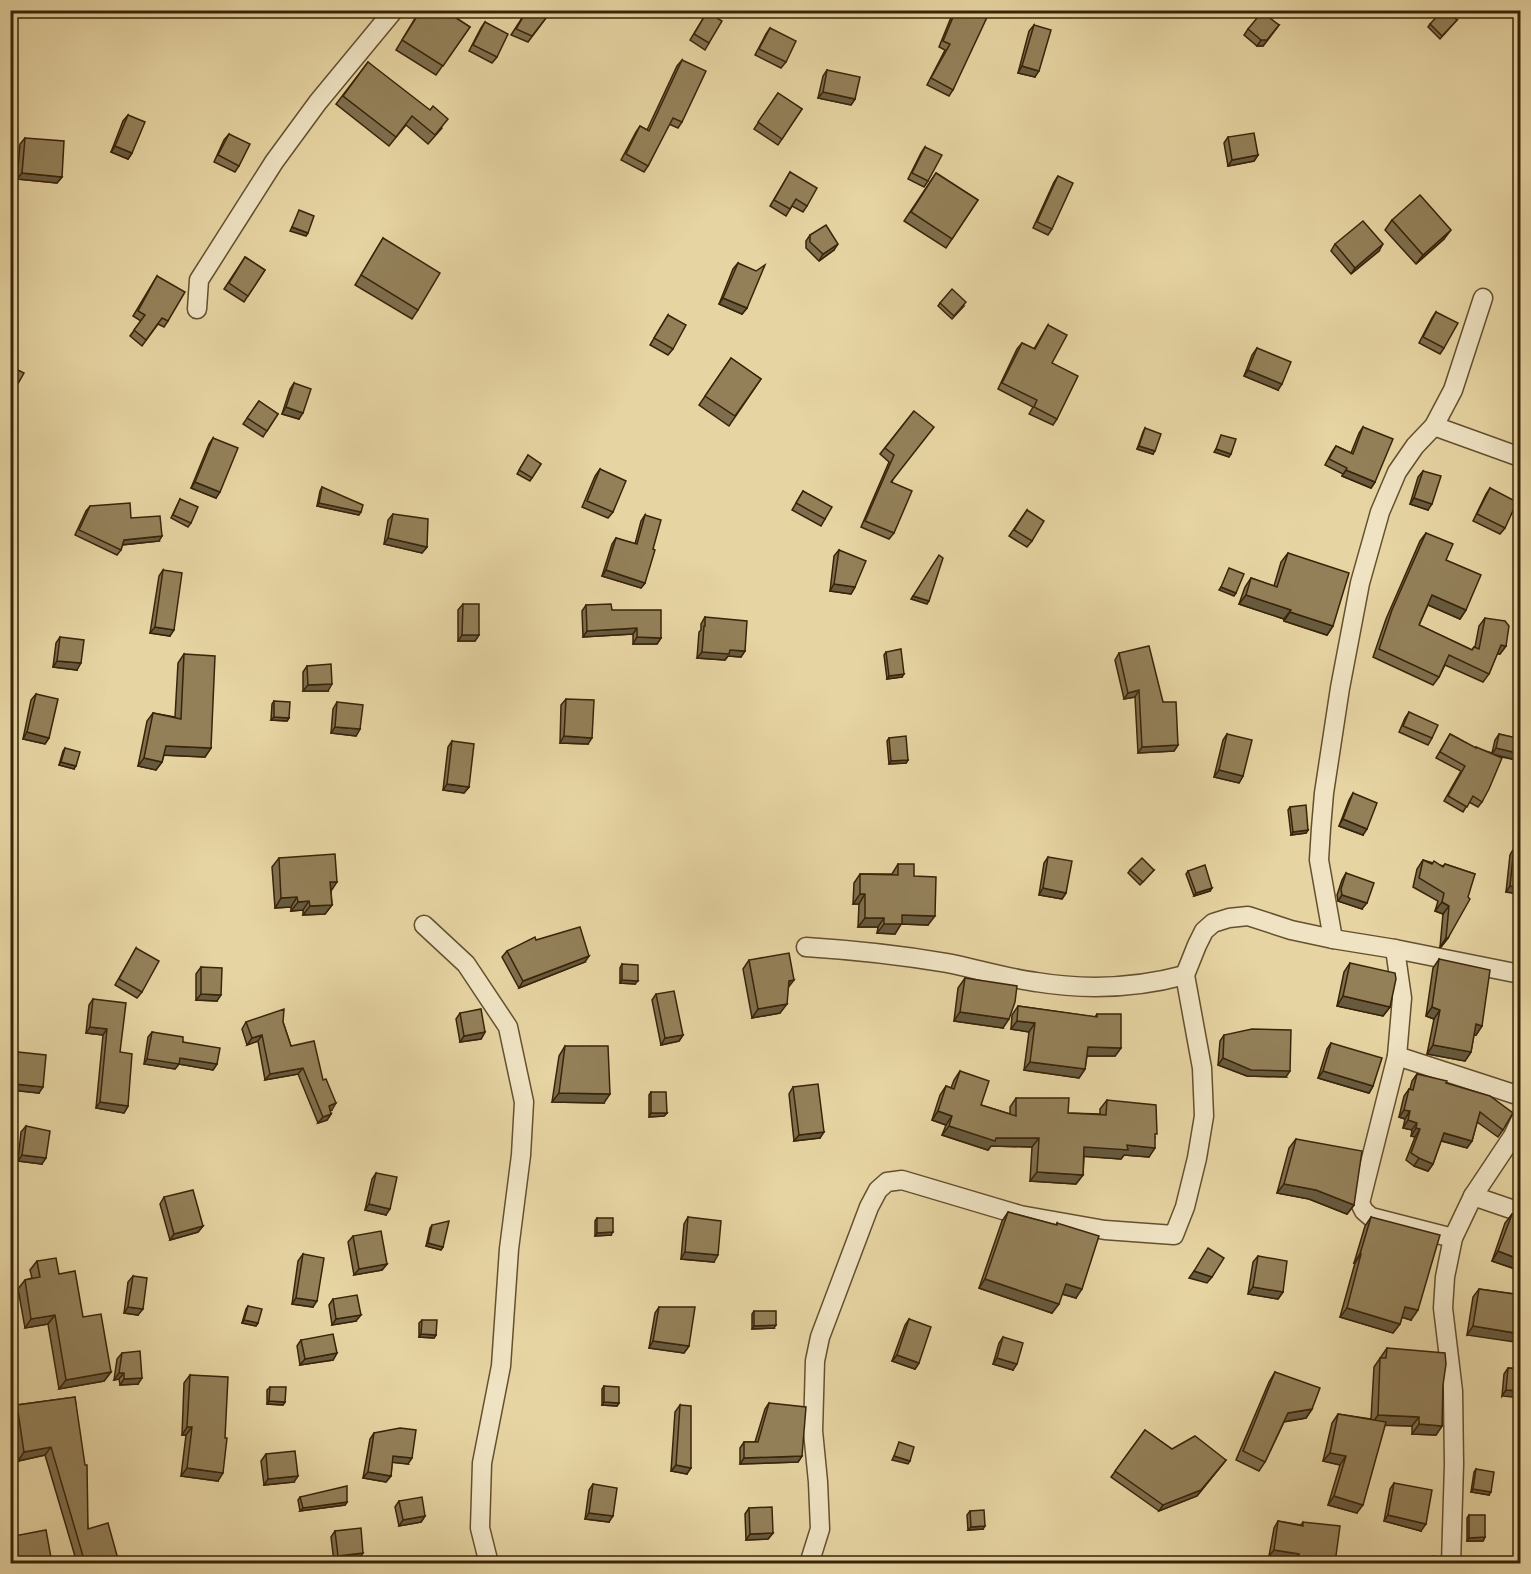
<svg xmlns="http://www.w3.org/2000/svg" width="1531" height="1574" font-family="'EB Garamond',serif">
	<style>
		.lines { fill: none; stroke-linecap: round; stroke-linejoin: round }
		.street-casing { stroke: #64502f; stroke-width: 21 }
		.street { stroke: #efe3c3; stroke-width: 18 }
		.wall { fill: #7e6e4d; stroke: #392409; stroke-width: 1.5 }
		.shaded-wall { fill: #675a3e; stroke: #392409; stroke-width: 1.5 }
		.building { fill: #938059; stroke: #392409; stroke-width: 1.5 }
	</style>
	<rect width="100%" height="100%" fill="#e6d4a2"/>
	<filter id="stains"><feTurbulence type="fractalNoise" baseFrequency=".00333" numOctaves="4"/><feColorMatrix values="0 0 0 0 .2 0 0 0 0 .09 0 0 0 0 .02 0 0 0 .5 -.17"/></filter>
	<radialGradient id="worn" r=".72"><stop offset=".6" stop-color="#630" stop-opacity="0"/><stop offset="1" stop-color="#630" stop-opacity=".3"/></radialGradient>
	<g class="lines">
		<g class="street-casing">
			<g id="street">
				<polyline points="197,309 199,280 274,162 318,102 394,10"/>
				<polyline points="1434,426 1520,457"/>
				<polyline points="424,925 466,964 508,1027 524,1102 521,1155 509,1249 501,1366 482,1463 480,1528 489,1564"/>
				<polyline points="1333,939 1319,860 1321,828 1324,793 1340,688 1360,583 1380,512 1397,472 1415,446 1434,426 1453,390 1483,298"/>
				<path d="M806 947C853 950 900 955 947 963 977 969 1006 978 1036 982 1085 990 1137 988 1185 975"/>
				<polyline points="1395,949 1402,998 1397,1056 1520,1096"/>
				<polyline points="1397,1056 1360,1203 1364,1211 1371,1217 1453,1238"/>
				<polyline points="1473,1196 1520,1212"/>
				<polyline points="809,1564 820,1529 818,1482 813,1431 815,1361 820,1337 869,1207 878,1190 887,1182 902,1180 1020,1215 1105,1230 1174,1235 1185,1207 1197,1158 1204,1116 1202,1068 1185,975 1197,945 1204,931 1213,923 1229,918 1248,916 1291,930 1333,939 1395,949 1520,974"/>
				<polyline points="1451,1564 1454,1464 1453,1391 1443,1308 1445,1277 1453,1238 1473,1196 1513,1136 1520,1121"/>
			</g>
		</g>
		<use href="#street" class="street"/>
	</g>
	<g class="wall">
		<polygon points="420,10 444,10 470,27 436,75 396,50"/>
		<polygon points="527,10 549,14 528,42 511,35"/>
		<polygon points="954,10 983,10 953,90 949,96 927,85 945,50 939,47"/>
		<polygon points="707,12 709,43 705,50 690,40"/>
		<polygon points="1457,20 1440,39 1428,27 1430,24"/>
		<polygon points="485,22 497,57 492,63 469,51 481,28"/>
		<polygon points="1034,25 1035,77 1018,73 1029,31"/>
		<polygon points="1279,25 1263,46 1257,46 1244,35 1248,29"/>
		<polygon points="770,28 786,62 781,68 755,55 766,34"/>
		<polygon points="682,60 682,122 678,128 669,124 648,166 644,172 621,160 636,132 640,126 647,130 677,66"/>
		<polygon points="368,62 442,128 428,144 406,125 389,146 336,104"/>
		<polygon points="827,70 855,99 851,105 818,98 823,76"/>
		<polygon points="778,93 802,109 778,145 754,129"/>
		<polygon points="128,115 132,153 128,159 111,152 123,121"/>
		<polygon points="229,134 239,166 235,172 214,162 224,140"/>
		<polygon points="1228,137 1258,155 1254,161 1228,166 1224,143"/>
		<polygon points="25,138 62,177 57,183 17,179 20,144"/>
		<polygon points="925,147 928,181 924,187 908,179 921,153"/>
		<polygon points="790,172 807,206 803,212 792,206 786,216 770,206"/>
		<polygon points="936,173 978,200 946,248 904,221"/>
		<polygon points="1058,176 1052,229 1048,235 1033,228 1054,182"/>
		<polygon points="1392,220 1444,239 1416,264 1385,230"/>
		<polygon points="810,235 834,250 819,261 806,248 806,241"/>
		<polygon points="383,238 418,310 412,319 355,285"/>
		<polygon points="1335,244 1379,251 1351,274 1331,251"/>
		<polygon points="245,257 265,270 244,302 224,289"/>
		<polygon points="738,263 747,308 742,314 719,304 733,269"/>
		<polygon points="157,276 168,321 164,327 158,324 142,346 130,336 141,321 133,316"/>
		<polygon points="940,303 964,306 952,319 938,306"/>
		<polygon points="1436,312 1444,348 1440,354 1419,343 1432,318"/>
		<polygon points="668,315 673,349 668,355 650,345"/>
		<polygon points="1048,325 1057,419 1053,425 1029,414 1033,407 998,389 1017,349 1022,343 1034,349"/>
		<polygon points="1257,348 1278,390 1244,376 1252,355"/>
		<polygon points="731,358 761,379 729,426 699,405"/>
		<polygon points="10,366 16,387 14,390 10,389"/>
		<polygon points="294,383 299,419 282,414 290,389"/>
		<polygon points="259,401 278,414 263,437 243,424"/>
		<polygon points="914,411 892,482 894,533 889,539 861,527 889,462 880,454"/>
		<polygon points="1363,427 1375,482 1371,488 1342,476 1343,474 1325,465 1332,452 1336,446 1351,453 1359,433"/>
		<polygon points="1145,428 1153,454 1137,449 1143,432"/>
		<polygon points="213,438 216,498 191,488 209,444"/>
		<polygon points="528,455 541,464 530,481 517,474"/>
		<polygon points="600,469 613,512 608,518 582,507 595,476"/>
		<polygon points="1423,471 1428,510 1410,504 1418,477"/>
		<polygon points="322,487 359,515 317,506 320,491"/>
		<polygon points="1490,488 1505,528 1500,534 1473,521 1486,494"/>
		<polygon points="803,491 825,519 821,526 792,510"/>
		<polygon points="180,499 191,523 188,527 171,518"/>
		<polygon points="90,506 131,518 159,541 122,545 121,550 117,555 75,535 86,511"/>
		<polygon points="1027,510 1032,541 1027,547 1009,536"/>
		<polygon points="393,514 427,547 422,553 384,544 388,520"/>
		<polygon points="645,515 645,583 641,588 602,576 612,544 616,538 635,544 641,521"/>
		<polygon points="1426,533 1446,560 1466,610 1460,619 1428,605 1419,625 1472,650 1474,647 1475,647 1479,626 1485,618 1506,646 1500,654 1497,654 1489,674 1483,682 1445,665 1439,677 1433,685 1373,657 1386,619 1420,541"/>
		<polygon points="839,550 855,587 851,594 830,591 834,556"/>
		<polygon points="1288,553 1333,626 1327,635 1284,621 1284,619 1239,604 1245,587 1251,578 1274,586 1281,562"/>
		<polygon points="163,570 170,636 150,633 159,576"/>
		<polygon points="463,604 479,635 475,641 458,641 458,610"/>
		<polygon points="586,605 612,610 661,638 657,644 633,644 633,634 583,637 582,611"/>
		<polygon points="705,617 745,651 741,657 728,656 725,660 697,658 699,632 701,630 701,624"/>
		<polygon points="60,637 77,670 53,667 56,643"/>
		<polygon points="886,652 902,677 887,679 884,655"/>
		<polygon points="1119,653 1163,702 1178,745 1174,751 1138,753 1135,697 1124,699 1115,660"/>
		<polygon points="184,654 211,748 205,757 164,755 162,762 156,770 138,766 147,721 153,713 175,717 178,663"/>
		<polygon points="307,666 328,691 303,691 303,672"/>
		<polygon points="36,694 49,738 45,744 23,739 31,700"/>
		<polygon points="566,699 588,744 560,743 561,705"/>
		<polygon points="274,701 289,718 287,721 271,720 272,704"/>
		<polygon points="337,702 360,729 356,736 331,733 333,709"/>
		<polygon points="1409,712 1432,738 1428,745 1399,732 1405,718"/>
		<polygon points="1227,734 1243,776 1239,783 1214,777 1223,740"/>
		<polygon points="1450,734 1475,748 1492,753 1495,740 1499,734 1521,739 1521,761 1497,756 1482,802 1478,807 1469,802 1463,812 1444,801 1461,771 1436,758"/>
		<polygon points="889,738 908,760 906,763 889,764 887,741"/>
		<polygon points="452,741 469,787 464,793 443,790 448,747"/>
		<polygon points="65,748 74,769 59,765 63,751"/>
		<polygon points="1353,793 1363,835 1339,826 1349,800"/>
		<polygon points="1290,807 1308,830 1306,833 1291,835 1288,810"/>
		<polygon points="1514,848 1521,894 1506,892 1510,855"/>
		<polygon points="1048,857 1066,893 1062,899 1039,895 1044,863"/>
		<polygon points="279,858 331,891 332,905 325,914 303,915 303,910 291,911 291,907 275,908 272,867"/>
		<polygon points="1423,860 1443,866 1445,864 1475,874 1448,938 1441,947 1440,947 1443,914 1435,911 1438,901 1413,887 1417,869"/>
		<polygon points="898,864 914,876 928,925 901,924 895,934 877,933 878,927 858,927 859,904 853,904 854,883 860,874 892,874"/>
		<polygon points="1130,870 1154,870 1140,885 1128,873"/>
		<polygon points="1188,871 1210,891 1194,896 1186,874"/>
		<polygon points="1346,873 1362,909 1338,901 1337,895 1342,880"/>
		<polygon points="536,940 585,962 519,988 502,957 507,951"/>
		<polygon points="136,948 142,992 137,998 115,985"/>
		<polygon points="1439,959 1482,1026 1476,1035 1474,1034 1471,1052 1465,1061 1427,1054 1434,1019 1426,1016 1433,968"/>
		<polygon points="749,960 788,988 780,1013 752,1018 743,969"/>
		<polygon points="1350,963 1390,1007 1383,1016 1337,1006 1344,972"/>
		<polygon points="622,964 635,984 620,983 620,968"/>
		<polygon points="201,967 217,1001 196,1000 196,974"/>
		<polygon points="965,978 1003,1028 954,1021 958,988"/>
		<polygon points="656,994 683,1035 679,1041 661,1045 652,1000"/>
		<polygon points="93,999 120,1052 128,1106 124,1113 96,1108 103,1035 86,1033 89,1005"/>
		<polygon points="1018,1006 1095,1017 1097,1014 1121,1048 1115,1056 1087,1056 1085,1069 1079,1078 1024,1070 1029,1032 1011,1029 1012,1015"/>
		<polygon points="460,1013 485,1032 481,1039 460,1042 456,1019"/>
		<polygon points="246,1022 283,1022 291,1046 323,1080 332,1110 330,1110 331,1114 327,1120 318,1123 298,1074 265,1080 258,1041 247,1045 242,1029"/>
		<polygon points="152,1032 183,1042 217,1064 213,1070 179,1064 175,1069 144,1064 148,1037"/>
		<polygon points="1224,1035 1286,1077 1247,1076 1218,1065 1220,1041"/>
		<polygon points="1331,1043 1373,1086 1369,1093 1318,1078 1327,1049"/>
		<polygon points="565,1046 604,1103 552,1102 559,1056"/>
		<polygon points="18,1052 39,1093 11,1090 14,1058"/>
		<polygon points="960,1071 981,1105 1010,1114 1010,1107 1016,1098 1068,1113 1100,1114 1100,1109 1107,1100 1155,1137 1149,1157 1124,1155 1121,1159 1084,1156 1083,1175 1076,1184 1030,1181 1032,1147 991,1146 988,1150 942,1135 946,1125 932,1120 940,1095 946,1086 951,1088 954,1080"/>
		<polygon points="1417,1074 1446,1083 1503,1130 1498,1137 1477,1122 1472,1141 1467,1148 1441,1141 1433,1164 1428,1171 1414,1166 1406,1160 1415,1137 1411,1136 1412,1130 1403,1128 1405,1119 1399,1117 1404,1096 1409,1089 1410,1089 1412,1081"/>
		<polygon points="793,1087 820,1138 794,1141 789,1094"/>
		<polygon points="651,1092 667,1113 664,1116 649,1117 649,1095"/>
		<polygon points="26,1126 42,1164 18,1161 21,1132"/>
		<polygon points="1296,1139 1354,1205 1347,1214 1309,1199 1277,1193 1289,1148"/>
		<polygon points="376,1173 386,1215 365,1210 372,1179"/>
		<polygon points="164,1197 203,1226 198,1232 170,1240 160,1204"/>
		<polygon points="1008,1212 1056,1225 1057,1223 1076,1298 1062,1294 1052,1313 979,1288 1002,1221"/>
		<polygon points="1512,1214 1521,1215 1521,1271 1492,1261 1505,1223"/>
		<polygon points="688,1217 714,1262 681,1259 684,1224"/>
		<polygon points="1371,1217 1411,1320 1402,1317 1400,1324 1393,1333 1340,1317 1355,1263 1354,1263 1365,1226"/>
		<polygon points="597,1218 611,1235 595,1236 595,1221"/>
		<polygon points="432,1225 443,1247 441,1250 426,1246 430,1228"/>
		<polygon points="353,1236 387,1264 382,1270 354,1275 348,1242"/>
		<polygon points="303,1254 313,1307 292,1304 298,1261"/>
		<polygon points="1258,1256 1283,1292 1278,1299 1248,1294 1253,1262"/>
		<polygon points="37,1261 59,1274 111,1372 104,1381 59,1389 48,1324 25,1328 18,1289 25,1280 32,1278 30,1270"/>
		<polygon points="133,1276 138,1315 124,1313 128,1282"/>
		<polygon points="1479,1289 1521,1295 1467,1335 1473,1297"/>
		<polygon points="333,1299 356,1321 332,1325 329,1305"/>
		<polygon points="248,1306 258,1323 256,1326 242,1323 246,1309"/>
		<polygon points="659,1307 689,1346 684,1353 649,1348 655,1313"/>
		<polygon points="754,1311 774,1328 752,1329 752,1314"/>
		<polygon points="909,1319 919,1363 915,1369 892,1361 905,1325"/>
		<polygon points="422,1320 436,1335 434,1338 419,1337 419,1323"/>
		<polygon points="1003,1337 1013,1370 993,1364 999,1343"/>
		<polygon points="301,1340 337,1353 333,1360 300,1365 297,1346"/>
		<polygon points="1387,1348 1443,1385 1442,1426 1436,1435 1412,1434 1412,1426 1385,1425 1357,1513 1328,1505 1340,1465 1323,1461 1332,1423 1338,1414 1371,1419 1374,1367"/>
		<polygon points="122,1353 138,1384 120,1385 119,1379 114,1380 117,1359"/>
		<polygon points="1508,1368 1521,1369 1502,1396 1504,1374"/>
		<polygon points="1275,1372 1312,1409 1306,1418 1284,1422 1265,1462 1259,1471 1236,1460 1269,1382"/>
		<polygon points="190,1375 218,1481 181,1476 186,1435 182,1435 184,1383"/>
		<polygon points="604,1386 619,1403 617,1406 602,1405 602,1389"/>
		<polygon points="270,1387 285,1402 283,1405 267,1404 267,1390"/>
		<polygon points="75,1397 88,1529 118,1559 115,1563 77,1563 45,1455 18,1461 11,1414 17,1405"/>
		<polygon points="769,1403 802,1456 798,1462 740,1464 740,1448 744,1442 755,1442 765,1409"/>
		<polygon points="680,1405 687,1474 671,1471 675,1412"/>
		<polygon points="1145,1430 1172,1449 1226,1460 1197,1496 1159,1511 1111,1477"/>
		<polygon points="374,1433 408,1464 392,1462 391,1476 386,1482 363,1478 370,1439"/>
		<polygon points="266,1454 294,1482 264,1485 261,1461"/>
		<polygon points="1476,1469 1489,1495 1471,1492 1474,1472"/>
		<polygon points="1394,1483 1421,1531 1384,1521 1390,1489"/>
		<polygon points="593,1484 609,1522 585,1519 589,1490"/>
		<polygon points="300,1497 347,1502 345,1505 300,1511 298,1500"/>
		<polygon points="399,1501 425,1516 421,1522 399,1526 395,1507"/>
		<polygon points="749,1508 773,1533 768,1539 746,1540 745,1514"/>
		<polygon points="970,1511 983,1529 968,1530 967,1515"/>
		<polygon points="1469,1515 1485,1537 1483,1541 1467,1541 1467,1518"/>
		<polygon points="1278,1521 1301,1525 1303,1522 1335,1563 1294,1563 1295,1561 1269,1556 1274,1528"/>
		<polygon points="335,1531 359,1559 334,1562 331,1537"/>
		<polygon points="14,1536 52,1563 14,1563 10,1541"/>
	</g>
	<g class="shaded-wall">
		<polygon points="1279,25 1263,46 1257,46 1261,40"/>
		<polygon points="1022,66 1039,71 1035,77 1018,73"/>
		<polygon points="823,92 855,99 851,105 818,98"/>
		<polygon points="115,146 132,153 128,159 111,152"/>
		<polygon points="1258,155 1254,161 1228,166 1232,160"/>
		<polygon points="22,173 62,177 57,183 17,179"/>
		<polygon points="292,227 308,233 306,236 290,231"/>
		<polygon points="1451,230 1444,239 1416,264 1423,255"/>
		<polygon points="838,244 834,250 819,261 823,254"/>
		<polygon points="1383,244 1379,251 1351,274 1355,268"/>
		<polygon points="723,298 747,308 742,314 719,304"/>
		<polygon points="1248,370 1282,384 1278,390 1244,376"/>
		<polygon points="286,407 303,413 299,419 282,414"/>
		<polygon points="1139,446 1155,451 1153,454 1137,449"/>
		<polygon points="1216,449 1231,454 1229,457 1214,452"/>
		<polygon points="1346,470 1375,482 1371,488 1342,476"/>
		<polygon points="195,482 220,492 216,498 191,488"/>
		<polygon points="1414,498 1432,504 1428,510 1410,504"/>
		<polygon points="319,503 361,512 359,515 317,506"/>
		<polygon points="162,536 159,541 120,545 124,540"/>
		<polygon points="388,538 427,547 422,553 384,544"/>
		<polygon points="606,570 645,583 641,588 602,576"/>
		<polygon points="834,584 855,587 851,594 830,591"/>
		<polygon points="1221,587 1236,593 1234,596 1219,590"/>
		<polygon points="1246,595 1291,610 1284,619 1239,604"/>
		<polygon points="1432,595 1466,610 1460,619 1426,604"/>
		<polygon points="913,596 929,601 927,604 911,599"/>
		<polygon points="1290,612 1333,626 1327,635 1284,621"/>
		<polygon points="155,627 174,630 170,636 150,633"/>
		<polygon points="637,628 633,634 583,637 587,631"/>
		<polygon points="462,635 479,635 475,641 458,641"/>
		<polygon points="637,637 661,638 657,644 633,644"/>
		<polygon points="1501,645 1506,646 1500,654 1496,653"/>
		<polygon points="730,650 745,651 741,657 728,656 725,660 697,658 702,652"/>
		<polygon points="57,661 81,663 77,670 53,667"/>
		<polygon points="904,674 902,677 887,679 889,676"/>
		<polygon points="332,684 328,691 303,691 308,685"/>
		<polygon points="1139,690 1135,697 1124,699 1128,693"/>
		<polygon points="274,717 289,718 287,721 271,720"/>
		<polygon points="335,727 360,729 356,736 331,733"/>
		<polygon points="27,732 49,738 45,744 23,739"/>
		<polygon points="564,736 592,738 588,744 560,743"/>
		<polygon points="1178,745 1174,751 1138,753 1142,747"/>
		<polygon points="166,746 211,748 205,757 160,755"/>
		<polygon points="1496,748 1521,754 1521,761 1492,754"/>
		<polygon points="144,758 162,762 156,770 138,766"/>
		<polygon points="908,760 906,763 889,764 891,761"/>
		<polygon points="61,762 76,766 74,769 59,765"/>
		<polygon points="1219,770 1243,776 1239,783 1214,777"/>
		<polygon points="447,784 469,787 464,793 443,790"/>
		<polygon points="1343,819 1367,829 1363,835 1339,826"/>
		<polygon points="1308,830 1306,833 1291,835 1293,832"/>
		<polygon points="330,882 337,882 331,891"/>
		<polygon points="1510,886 1521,887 1521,894 1506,892"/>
		<polygon points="1043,888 1066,893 1062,899 1039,895"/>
		<polygon points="1212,888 1210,891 1194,896 1196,893"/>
		<polygon points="860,894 865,894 859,904 853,904"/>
		<polygon points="1342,895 1367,903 1362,909 1338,901"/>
		<polygon points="297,897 291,907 275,908 281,898"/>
		<polygon points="309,901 303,910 291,911 298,902"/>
		<polygon points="1442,902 1449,906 1443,914 1435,911"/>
		<polygon points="332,905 325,914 303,915 310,906"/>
		<polygon points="902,915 935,916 928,925 901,924 895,934 877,933 884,924"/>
		<polygon points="865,918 884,918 878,927 858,927"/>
		<polygon points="1446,938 1448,938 1441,947 1440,947"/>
		<polygon points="589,956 585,962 519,988 523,981"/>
		<polygon points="622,980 638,981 635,984 620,983"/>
		<polygon points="794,980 787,989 789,981"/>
		<polygon points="201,994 221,995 217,1001 196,1000"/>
		<polygon points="1343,996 1390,1007 1383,1016 1337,1006"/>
		<polygon points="787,1004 780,1013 752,1018 758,1009"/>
		<polygon points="1432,1007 1440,1010 1434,1019 1426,1016"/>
		<polygon points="960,1012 1009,1019 1003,1028 954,1021"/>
		<polygon points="1017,1021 1035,1023 1029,1032 1011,1029"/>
		<polygon points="1476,1024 1482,1026 1476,1035 1470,1033"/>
		<polygon points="90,1027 107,1029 103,1035 86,1033"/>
		<polygon points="485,1032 481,1039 460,1042 464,1036"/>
		<polygon points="262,1035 258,1041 247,1045 252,1038"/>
		<polygon points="683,1035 679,1041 661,1045 665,1038"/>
		<polygon points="1433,1045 1471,1052 1465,1061 1427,1054"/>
		<polygon points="1088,1047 1121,1048 1115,1056 1082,1056"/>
		<polygon points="180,1058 217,1064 213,1070 179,1064 175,1069 144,1064 147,1059"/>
		<polygon points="1223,1058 1290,1071 1286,1077 1247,1076 1218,1065"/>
		<polygon points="1030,1062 1085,1069 1079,1078 1024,1070"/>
		<polygon points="303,1068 298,1074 265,1080 270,1074"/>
		<polygon points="1323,1071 1373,1086 1369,1093 1318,1078"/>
		<polygon points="15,1084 43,1087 39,1093 11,1090"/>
		<polygon points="559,1093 610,1094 604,1103 552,1102"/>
		<polygon points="100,1102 128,1106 124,1113 96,1108"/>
		<polygon points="336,1103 332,1110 325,1113 329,1106"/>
		<polygon points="1404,1110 1410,1111 1405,1119 1399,1117"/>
		<polygon points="938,1111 952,1116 946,1125 932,1120"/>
		<polygon points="651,1113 667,1113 664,1116 649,1117"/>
		<polygon points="331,1114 327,1120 318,1123 323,1117"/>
		<polygon points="1408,1120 1417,1123 1412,1130 1403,1128"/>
		<polygon points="949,1126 996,1138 1039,1138 1032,1147 991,1146 988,1150 942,1135"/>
		<polygon points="1416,1128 1420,1129 1415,1137 1411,1136"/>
		<polygon points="824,1132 820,1138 794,1141 799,1135"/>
		<polygon points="1444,1133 1472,1141 1467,1148 1439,1140"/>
		<polygon points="1127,1145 1155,1148 1149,1157 1124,1155 1121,1159 1078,1156 1084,1147"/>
		<polygon points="22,1155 46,1158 42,1164 18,1161"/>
		<polygon points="1419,1158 1433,1164 1428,1171 1414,1166"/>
		<polygon points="1037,1172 1083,1175 1076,1184 1030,1181"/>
		<polygon points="1284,1184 1316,1190 1354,1205 1347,1214 1309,1199 1277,1193"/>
		<polygon points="369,1204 390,1209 386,1215 365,1210"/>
		<polygon points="203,1226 198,1232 170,1240 174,1234"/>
		<polygon points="613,1232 611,1235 595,1236 597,1233"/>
		<polygon points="428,1243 443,1247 441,1250 426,1246"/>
		<polygon points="1498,1251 1521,1260 1521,1271 1492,1261"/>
		<polygon points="685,1252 718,1255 714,1262 681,1259"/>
		<polygon points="1360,1254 1361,1254 1355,1263 1354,1263"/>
		<polygon points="387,1264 382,1270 354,1275 359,1269"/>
		<polygon points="1194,1271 1212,1277 1207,1283 1189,1278"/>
		<polygon points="985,1279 1059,1304 1052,1313 979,1288"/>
		<polygon points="1066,1284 1082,1289 1076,1298 1059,1293"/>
		<polygon points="1253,1287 1283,1292 1278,1299 1248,1294"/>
		<polygon points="296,1298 317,1301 313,1307 292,1304"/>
		<polygon points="128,1307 143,1309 138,1315 124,1313"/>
		<polygon points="1405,1307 1418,1310 1411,1320 1398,1316"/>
		<polygon points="1347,1308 1400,1324 1393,1333 1340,1317"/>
		<polygon points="55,1315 48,1324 25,1328 31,1319"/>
		<polygon points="361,1315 356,1321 332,1325 336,1319"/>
		<polygon points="244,1320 258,1323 256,1326 242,1323"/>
		<polygon points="776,1325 774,1328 752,1329 754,1326"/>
		<polygon points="1473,1326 1521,1334 1521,1343 1467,1335"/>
		<polygon points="421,1334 436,1335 434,1338 419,1337"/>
		<polygon points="653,1341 689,1346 684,1353 649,1348"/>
		<polygon points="337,1353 333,1360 300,1365 305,1359"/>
		<polygon points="897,1355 919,1363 915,1369 892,1361"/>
		<polygon points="997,1358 1017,1364 1013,1370 993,1364"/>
		<polygon points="111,1372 104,1381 59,1389 66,1380"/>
		<polygon points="119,1373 124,1373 119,1379 114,1380"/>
		<polygon points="142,1378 138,1384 120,1385 124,1379"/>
		<polygon points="1506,1390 1521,1391 1521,1398 1502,1396"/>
		<polygon points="269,1401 285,1402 283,1405 267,1404"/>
		<polygon points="604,1402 619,1403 617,1406 602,1405"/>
		<polygon points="1312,1409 1306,1418 1282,1422 1288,1413"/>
		<polygon points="1378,1415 1419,1417 1412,1426 1371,1425"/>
		<polygon points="1419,1424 1442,1426 1436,1435 1412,1434"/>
		<polygon points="187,1427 192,1427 186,1435 182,1435"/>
		<polygon points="51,1447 45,1455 18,1461 24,1452"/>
		<polygon points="1330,1453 1346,1456 1340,1465 1323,1461"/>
		<polygon points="393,1456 412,1458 408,1464 388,1462"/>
		<polygon points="802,1456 798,1462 740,1464 744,1458"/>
		<polygon points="894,1456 910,1461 908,1464 892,1460"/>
		<polygon points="1226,1460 1197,1496 1159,1511 1163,1505"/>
		<polygon points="676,1465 691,1468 687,1474 671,1471"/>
		<polygon points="187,1468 223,1473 218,1481 181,1476"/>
		<polygon points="368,1472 391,1476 386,1482 363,1478"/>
		<polygon points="298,1476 294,1482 264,1485 268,1479"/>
		<polygon points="1473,1489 1491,1492 1489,1495 1471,1492"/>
		<polygon points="1334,1496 1363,1505 1357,1513 1328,1505"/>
		<polygon points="347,1502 345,1505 300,1511 303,1508"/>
		<polygon points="589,1513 613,1516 609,1522 585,1519"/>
		<polygon points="1388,1515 1426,1524 1421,1531 1384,1521"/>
		<polygon points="425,1516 421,1522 399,1526 403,1520"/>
		<polygon points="985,1526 983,1529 968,1530 971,1527"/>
		<polygon points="773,1533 768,1539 746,1540 750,1534"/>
		<polygon points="1485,1537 1483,1541 1467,1541 1469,1538"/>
		<polygon points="1274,1550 1299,1554 1295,1561 1269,1556"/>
		<polygon points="363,1553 359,1559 334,1562 338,1556"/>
		<polygon points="118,1559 115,1563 104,1563"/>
	</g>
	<g class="building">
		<polygon points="421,10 444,10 470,27 443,66 402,40"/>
		<polygon points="527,10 545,10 549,14 532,36 516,29"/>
		<polygon points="956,10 983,10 989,13 953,90 931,78 950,44 943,41"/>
		<polygon points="1443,10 1447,10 1457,20 1442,36 1430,24"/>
		<polygon points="707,12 722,21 709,43 694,34"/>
		<polygon points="1262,12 1279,25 1267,40 1261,40 1248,29"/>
		<polygon points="485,22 508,34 497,57 473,45"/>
		<polygon points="1034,25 1051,30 1039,71 1022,66"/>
		<polygon points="770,28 796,41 786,62 759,49"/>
		<polygon points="682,60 706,71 682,122 673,118 648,166 626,154 640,126 649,131"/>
		<polygon points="368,62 430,110 433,106 448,119 435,135 412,116 396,137 343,96"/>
		<polygon points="827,70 860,77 855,99 823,92"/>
		<polygon points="778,93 802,109 782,139 758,122"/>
		<polygon points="128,115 145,122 132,153 115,146"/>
		<polygon points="1254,133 1258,155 1232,160 1228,137"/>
		<polygon points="229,134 250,144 239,166 218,155"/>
		<polygon points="25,138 64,141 62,177 22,173"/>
		<polygon points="925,147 942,155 928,181 912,173"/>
		<polygon points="790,172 817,188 807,206 796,199 790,209 774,200"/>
		<polygon points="936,173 978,200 952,239 911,212"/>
		<polygon points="1058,176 1073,183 1052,229 1037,222"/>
		<polygon points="1420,195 1451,230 1423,255 1392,220"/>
		<polygon points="299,210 314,216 308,233 292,227"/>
		<polygon points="1363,221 1383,244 1355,268 1335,244"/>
		<polygon points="826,225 838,244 823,254 810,242 810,235"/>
		<polygon points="383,238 440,273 418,310 361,275"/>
		<polygon points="245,257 265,270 248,296 229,283"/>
		<polygon points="738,263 756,271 765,265 747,308 723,298"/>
		<polygon points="157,276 185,292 168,321 162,318 146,340 134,330 145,315 138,311"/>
		<polygon points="952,289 966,302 954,316 940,303"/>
		<polygon points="1436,312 1458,323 1444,348 1423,337"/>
		<polygon points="668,315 686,325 673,349 654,338"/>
		<polygon points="1048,325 1067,335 1052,363 1078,376 1057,419 1034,407 1037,400 1002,383 1022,343 1035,349"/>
		<polygon points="1257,348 1291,362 1282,384 1248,370"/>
		<polygon points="731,358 761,379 735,416 705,396"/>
		<polygon points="10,366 24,373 16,387 10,384"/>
		<polygon points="294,383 311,389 303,413 286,407"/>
		<polygon points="259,401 278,414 267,431 247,418"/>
		<polygon points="914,411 934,427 891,482 912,491 894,533 865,521 894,455 885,448"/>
		<polygon points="1363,427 1393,439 1375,482 1346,470 1347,468 1329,459 1336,446 1353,454"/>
		<polygon points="1145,428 1161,434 1155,451 1139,446"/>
		<polygon points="1221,435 1236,439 1231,454 1216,449"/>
		<polygon points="213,438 238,448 220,492 195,482"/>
		<polygon points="528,455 541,464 532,478 519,470"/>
		<polygon points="600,469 626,481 613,512 587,501"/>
		<polygon points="1423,471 1441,476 1432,504 1414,498"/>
		<polygon points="322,487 363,505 361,512 319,503"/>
		<polygon points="1490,488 1517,502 1505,528 1477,514"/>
		<polygon points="803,491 832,507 825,519 796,503"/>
		<polygon points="180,499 198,507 191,523 173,515"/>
		<polygon points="130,503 131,518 160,516 162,536 124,540 121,550 79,530 90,506"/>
		<polygon points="1027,510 1044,521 1032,541 1014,530"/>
		<polygon points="393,514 428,519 427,547 388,538"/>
		<polygon points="645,515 661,520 653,549 655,550 645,583 606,570 616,538 637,544"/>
		<polygon points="1426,533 1453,544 1446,560 1481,575 1466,610 1432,595 1419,625 1472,650 1474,647 1479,649 1485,618 1505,621 1509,626 1506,646 1501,645 1489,674 1449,655 1439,677 1379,649 1392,610"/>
		<polygon points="839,550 866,561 855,587 834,584"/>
		<polygon points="1288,553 1349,573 1333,626 1290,612 1291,610 1246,595 1251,578 1277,587"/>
		<polygon points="939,555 943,558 929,601 913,596"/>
		<polygon points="1229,568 1244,574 1236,593 1221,587"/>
		<polygon points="163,570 182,573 174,630 155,627"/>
		<polygon points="463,604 479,604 479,635 462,635"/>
		<polygon points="611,604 612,610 661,610 661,638 637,637 637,628 587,631 586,605"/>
		<polygon points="705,617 747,621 745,651 730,650 729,654 702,652 704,626 705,626"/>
		<polygon points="60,637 84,640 81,663 57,661"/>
		<polygon points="1149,646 1163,702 1176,702 1178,745 1142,747 1139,690 1128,693 1119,653"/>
		<polygon points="901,649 904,674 889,676 886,652"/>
		<polygon points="184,654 215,656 211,748 166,746 162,762 144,758 153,713 181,719"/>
		<polygon points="331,664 332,684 308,685 307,666"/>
		<polygon points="36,694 58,699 49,738 27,732"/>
		<polygon points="566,699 594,700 592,738 564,736"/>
		<polygon points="274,701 290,702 289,718 274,717"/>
		<polygon points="337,702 363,705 360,729 335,727"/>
		<polygon points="1409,712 1438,725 1432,738 1403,726"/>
		<polygon points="1227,734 1252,740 1243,776 1219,770"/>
		<polygon points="1450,734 1476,748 1476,747 1502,758 1489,789 1482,802 1473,796 1467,807 1448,796 1465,766 1440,752"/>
		<polygon points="1499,734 1521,739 1521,754 1496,748"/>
		<polygon points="906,736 908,760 891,761 889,738"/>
		<polygon points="452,741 474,744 469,787 447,784"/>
		<polygon points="65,748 80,752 76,766 61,762"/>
		<polygon points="1353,793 1377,803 1367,829 1343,819"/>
		<polygon points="1306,805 1308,830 1293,832 1290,807"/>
		<polygon points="1514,848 1521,849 1521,887 1510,886"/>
		<polygon points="335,854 337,882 330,882 332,905 310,906 309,901 298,902 297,897 281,898 279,858"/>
		<polygon points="1048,857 1072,861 1066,893 1043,888"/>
		<polygon points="1142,858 1154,870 1143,882 1130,870"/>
		<polygon points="1423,860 1432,864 1434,861 1443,867 1445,864 1475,874 1468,897 1470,899 1448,938 1446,938 1449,906 1442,902 1444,893 1419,878"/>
		<polygon points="898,864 914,864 914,876 936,877 935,916 902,915 902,924 884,924 884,918 865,918 865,894 860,894 860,874 898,875"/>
		<polygon points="1205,865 1212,888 1196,893 1188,871"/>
		<polygon points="1346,873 1374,883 1367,903 1342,895 1341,889"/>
		<polygon points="580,927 589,956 523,981 507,951 535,937 536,940"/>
		<polygon points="136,948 159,961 142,992 119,979"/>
		<polygon points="789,953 794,980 789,981 787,1004 758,1009 749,960"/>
		<polygon points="1439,959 1490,970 1482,1026 1476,1024 1471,1052 1433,1045 1440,1010 1432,1007"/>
		<polygon points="1350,963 1395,973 1396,979 1390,1007 1343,996"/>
		<polygon points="622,964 638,965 638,981 622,980"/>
		<polygon points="201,967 222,968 221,995 201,994"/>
		<polygon points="965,978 1017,986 1015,1002 1009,1019 960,1012"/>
		<polygon points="674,991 683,1035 665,1038 656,994"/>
		<polygon points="93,999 126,1003 120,1052 132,1054 128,1106 100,1102 107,1029 90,1027"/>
		<polygon points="1018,1006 1097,1017 1097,1014 1121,1014 1121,1048 1088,1047 1085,1069 1030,1062 1035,1023 1017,1021"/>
		<polygon points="284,1009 283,1022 291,1046 314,1041 323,1080 326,1079 336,1103 329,1106 331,1114 323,1117 303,1068 270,1074 262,1035 252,1038 246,1022"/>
		<polygon points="481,1009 485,1032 464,1036 460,1013"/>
		<polygon points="1252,1029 1291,1030 1290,1071 1251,1070 1223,1058 1224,1035"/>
		<polygon points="152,1032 183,1037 183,1042 220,1048 217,1064 180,1058 179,1064 147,1059"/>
		<polygon points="1331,1043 1382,1058 1373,1086 1323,1071"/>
		<polygon points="565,1046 608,1046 610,1094 559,1093"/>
		<polygon points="18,1052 46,1055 43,1087 15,1084"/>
		<polygon points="960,1071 989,1081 981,1105 1016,1116 1016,1098 1069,1098 1068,1113 1106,1115 1107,1100 1156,1105 1157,1134 1155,1134 1155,1148 1127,1145 1128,1150 1084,1147 1083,1175 1037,1172 1039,1138 996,1138 995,1141 949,1126 952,1116 938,1111 946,1086 954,1089"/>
		<polygon points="1417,1074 1447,1081 1446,1083 1490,1096 1513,1113 1503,1130 1480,1112 1472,1141 1444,1133 1433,1164 1419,1158 1411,1153 1420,1129 1416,1128 1417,1123 1408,1120 1410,1111 1404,1110 1409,1089 1413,1090"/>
		<polygon points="818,1084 824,1132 799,1135 793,1087"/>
		<polygon points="651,1092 666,1092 667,1113 651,1113"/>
		<polygon points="26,1126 50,1131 46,1158 22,1155"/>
		<polygon points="1296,1139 1362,1151 1354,1205 1316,1190 1284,1184"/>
		<polygon points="376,1173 397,1177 390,1209 369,1204"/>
		<polygon points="193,1190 203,1226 174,1234 164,1197"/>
		<polygon points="1008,1212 1057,1225 1057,1223 1099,1236 1082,1289 1066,1284 1059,1304 985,1279"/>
		<polygon points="1512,1214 1521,1215 1521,1260 1498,1251"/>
		<polygon points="688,1217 721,1221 718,1255 685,1252"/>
		<polygon points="1371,1217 1440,1235 1418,1310 1405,1307 1400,1324 1347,1308 1361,1254 1360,1254"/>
		<polygon points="597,1218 613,1218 613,1232 597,1233"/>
		<polygon points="449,1221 443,1247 428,1243 432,1225"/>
		<polygon points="381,1231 387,1264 359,1269 353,1236"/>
		<polygon points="1208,1248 1224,1258 1212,1277 1194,1271"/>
		<polygon points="303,1254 324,1258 317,1301 296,1298"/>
		<polygon points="1258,1256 1287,1261 1283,1292 1253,1287"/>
		<polygon points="56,1258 59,1274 75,1271 83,1317 101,1314 111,1372 66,1380 55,1315 31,1319 25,1280 40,1277 37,1261"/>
		<polygon points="133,1276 147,1278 143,1309 128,1307"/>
		<polygon points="1479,1289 1521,1295 1521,1334 1473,1326"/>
		<polygon points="357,1295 361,1315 336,1319 333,1299"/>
		<polygon points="248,1306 262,1309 258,1323 244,1320"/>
		<polygon points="659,1307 695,1307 689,1346 653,1341"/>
		<polygon points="754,1311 776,1311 776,1325 754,1326"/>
		<polygon points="909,1319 931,1327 919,1363 897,1355"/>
		<polygon points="422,1320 437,1320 436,1335 421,1334"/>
		<polygon points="333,1334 337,1353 305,1359 301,1340"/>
		<polygon points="1003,1337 1023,1343 1017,1364 997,1358"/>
		<polygon points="1387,1348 1445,1353 1446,1364 1443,1385 1442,1426 1419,1424 1419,1417 1378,1415 1380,1358 1386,1358"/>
		<polygon points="140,1351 142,1378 124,1379 124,1373 119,1373 122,1353"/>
		<polygon points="1508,1368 1521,1369 1521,1391 1506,1390"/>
		<polygon points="1275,1372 1320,1388 1312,1409 1288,1413 1265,1462 1243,1451"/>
		<polygon points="190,1375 228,1377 225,1438 227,1438 223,1473 187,1468 192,1427 187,1427"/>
		<polygon points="604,1386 619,1387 619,1403 604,1402"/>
		<polygon points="270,1387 286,1387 285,1402 269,1401"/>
		<polygon points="75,1397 85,1465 87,1465 88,1529 108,1523 118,1559 104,1563 85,1563 51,1447 24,1452 17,1405"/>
		<polygon points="769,1403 806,1407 802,1456 744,1458 744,1442 758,1442"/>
		<polygon points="680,1405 691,1406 691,1468 676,1465"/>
		<polygon points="1338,1414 1386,1422 1363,1505 1334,1496 1346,1456 1330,1453"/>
		<polygon points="400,1428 416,1430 412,1458 393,1456 391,1476 368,1472 374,1433"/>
		<polygon points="1145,1430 1172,1449 1195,1436 1226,1460 1201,1490 1163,1505 1115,1471"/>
		<polygon points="899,1442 914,1447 910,1461 894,1456"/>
		<polygon points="295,1451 298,1476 268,1479 266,1454"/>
		<polygon points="1476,1469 1494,1472 1491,1492 1473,1489"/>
		<polygon points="1394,1483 1432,1490 1426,1524 1388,1515"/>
		<polygon points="593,1484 617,1488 613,1516 589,1513"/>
		<polygon points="347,1486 347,1502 303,1508 300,1497"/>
		<polygon points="422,1497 425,1516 403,1520 399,1501"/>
		<polygon points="772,1507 773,1533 750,1534 749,1508"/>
		<polygon points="984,1510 985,1526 971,1527 970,1511"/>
		<polygon points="1469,1515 1485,1515 1485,1537 1469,1538"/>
		<polygon points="1278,1521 1303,1526 1303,1522 1340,1526 1335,1563 1299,1563 1299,1554 1274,1550"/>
		<polygon points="361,1528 363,1553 338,1556 335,1531"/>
		<polygon points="46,1530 52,1563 19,1563 14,1536"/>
		<polygon points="1435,1556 1436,1563 1397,1563 1397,1561"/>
	</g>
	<rect width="1531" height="1574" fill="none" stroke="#e6d4a2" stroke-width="36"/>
	<rect x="12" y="12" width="1507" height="1550" fill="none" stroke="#392409" stroke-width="3"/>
	<rect x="18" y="18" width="1495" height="1538" fill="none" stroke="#392409" stroke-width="1.5"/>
	<rect width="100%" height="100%" filter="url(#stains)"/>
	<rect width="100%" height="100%" fill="url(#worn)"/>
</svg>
